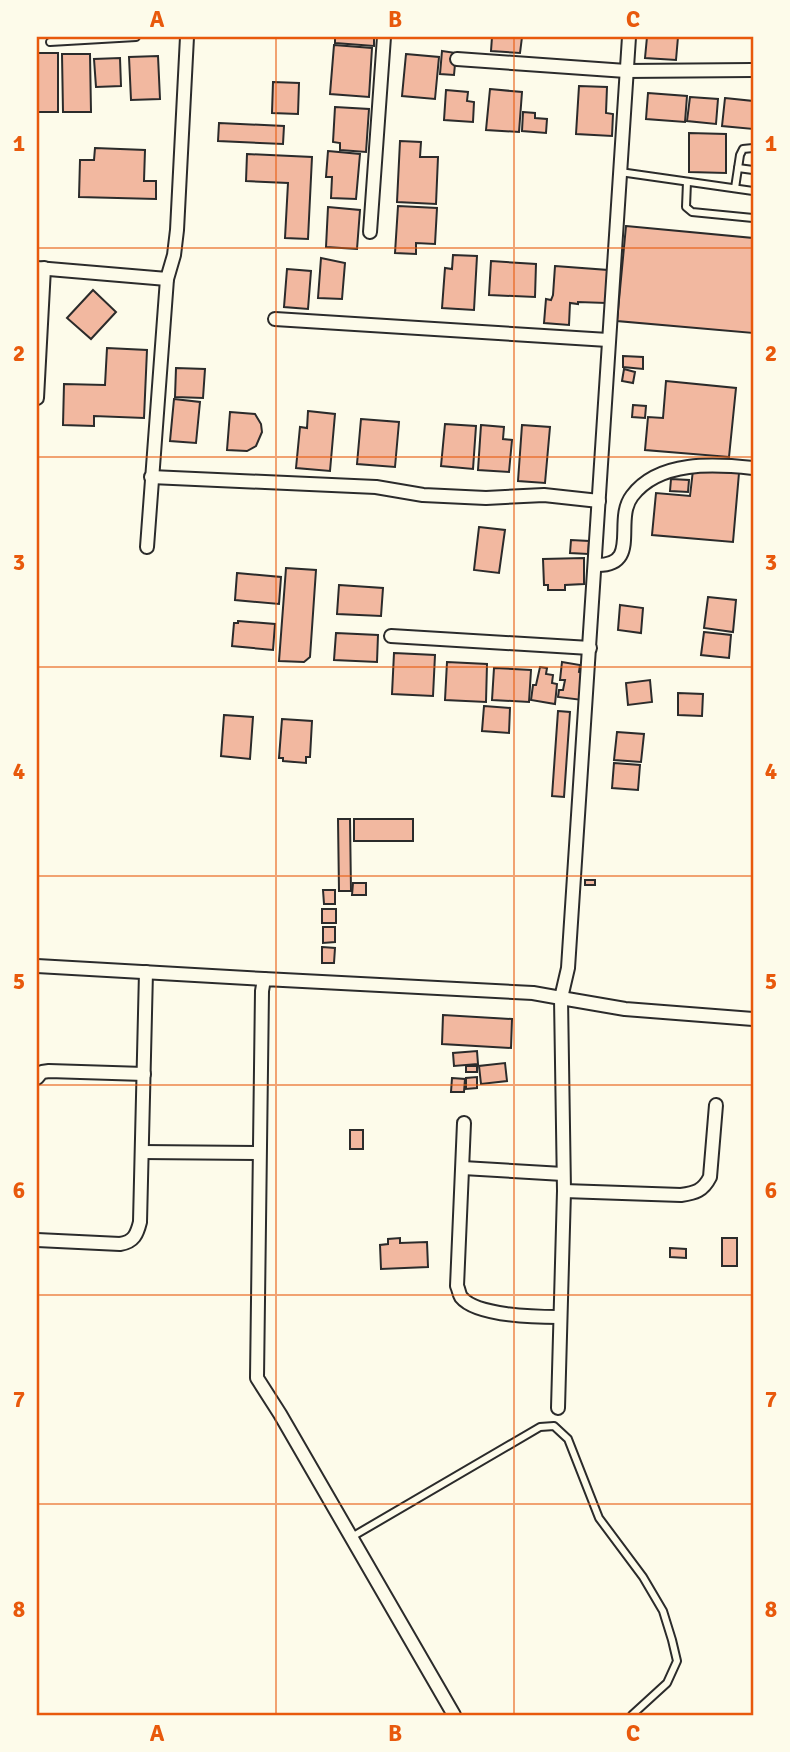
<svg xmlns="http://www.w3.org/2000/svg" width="790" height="1752" font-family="Signika,sans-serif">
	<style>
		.building { fill: #f2b8a0; stroke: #2b2b2b; stroke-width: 2 }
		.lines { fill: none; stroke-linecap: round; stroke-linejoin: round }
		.lane-casing { stroke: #2b2b2b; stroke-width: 10 }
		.street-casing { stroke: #2b2b2b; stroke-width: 16 }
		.lane { stroke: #fdfbea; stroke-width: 6 }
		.street { stroke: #fdfbea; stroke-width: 12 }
		.grid { fill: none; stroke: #e8590c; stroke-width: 2; stroke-opacity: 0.55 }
		.neatline { fill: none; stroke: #e8590c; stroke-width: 2.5 }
		.grid-label { font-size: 23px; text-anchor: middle; font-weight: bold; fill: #e8590c }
	</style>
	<rect width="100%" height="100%" fill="#fdfbea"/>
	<g class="building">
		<polygon points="335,37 374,37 374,46 335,43"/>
		<polygon points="492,37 522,37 520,53 491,51"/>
		<polygon points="647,37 678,37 676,60 645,58"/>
		<polygon points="334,45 372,48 369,97 330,94"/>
		<polygon points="442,51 456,53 454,75 440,74"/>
		<rect x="37" y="53" width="21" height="59"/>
		<polygon points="62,54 90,54 91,112 63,112"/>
		<polygon points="406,54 439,57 435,99 402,96"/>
		<polygon points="158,56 160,99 131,100 129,57"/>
		<polygon points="120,58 121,86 96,87 94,59"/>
		<polygon points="273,82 299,83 298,114 272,113"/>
		<polygon points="579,86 607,87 606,113 613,114 612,136 576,134"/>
		<polygon points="490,89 522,92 519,132 486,130"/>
		<polygon points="446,90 468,92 467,101 474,102 473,122 444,120"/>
		<polygon points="648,93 687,96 685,122 646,119"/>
		<polygon points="690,97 718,99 716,124 687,121"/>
		<polygon points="725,98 753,101 753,129 722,126"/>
		<polygon points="335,107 369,109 366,152 340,150 340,143 333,142"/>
		<polygon points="523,112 535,113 535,118 547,119 546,133 522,131"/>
		<polygon points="219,123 284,126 283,144 218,141"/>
		<polygon points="689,133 726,134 726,173 689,172"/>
		<polygon points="400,141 421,142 420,157 438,157 436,204 397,202"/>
		<polygon points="95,148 145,150 144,181 156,181 156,199 79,197 80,160 94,160"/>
		<polygon points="328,151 360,154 356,199 331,198 332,177 326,177"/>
		<polygon points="247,154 312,157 308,239 285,238 288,183 246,181"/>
		<polygon points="398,206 437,208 435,244 416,243 416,254 395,253"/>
		<polygon points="328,207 360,210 357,249 326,247"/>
		<polygon points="626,226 753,238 753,333 617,321"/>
		<polygon points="453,255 477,256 474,310 442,308 445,268 452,269"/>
		<polygon points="321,258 345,263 342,299 318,298"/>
		<polygon points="491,261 536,264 535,297 489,295"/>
		<polygon points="555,266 608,270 606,303 578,302 578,304 570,303 569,325 544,323 546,299 551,300 553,295"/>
		<polygon points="287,269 311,271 308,309 284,307"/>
		<polygon points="93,290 116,312 91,339 67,318"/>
		<polygon points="107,348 147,350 144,418 94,416 94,426 63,425 64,384 105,385"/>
		<polygon points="623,356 643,357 643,369 623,367"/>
		<polygon points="176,368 205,369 203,398 175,397"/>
		<polygon points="624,369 635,372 633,383 622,381"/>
		<polygon points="666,381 736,388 729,457 645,450 648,417 663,418"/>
		<polygon points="174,399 200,402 196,443 170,441"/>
		<polygon points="633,405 646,406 645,418 632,417"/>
		<polygon points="308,411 335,414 330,471 296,468 300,427 307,428"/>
		<polygon points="230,412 255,414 261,424 262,432 256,446 247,451 227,450"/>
		<polygon points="361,419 399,422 395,467 357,464"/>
		<polygon points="445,424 476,426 473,469 441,466"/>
		<polygon points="481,425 504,427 503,439 512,440 509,472 478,470"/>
		<polygon points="522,425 550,427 545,483 518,481"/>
		<polygon points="693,470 739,473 733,542 652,535 656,493 690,496"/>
		<polygon points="671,479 689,480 688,492 670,491"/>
		<polygon points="479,527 505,530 499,573 474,570"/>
		<polygon points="571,540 589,541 588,554 570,553"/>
		<polygon points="584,558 584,584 565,585 565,590 548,590 548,585 544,585 543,559"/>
		<polygon points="286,568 316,570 310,657 304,662 279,661"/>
		<polygon points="237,573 281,577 279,604 235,600"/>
		<polygon points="339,585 383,588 381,616 337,614"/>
		<polygon points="708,597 736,600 733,632 704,628"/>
		<polygon points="620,605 643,608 641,633 618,630"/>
		<polygon points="238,621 275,624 273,650 232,646 234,623 238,623"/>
		<polygon points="704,632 731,635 729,658 701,655"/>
		<polygon points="336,633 378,635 377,662 334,660"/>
		<polygon points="394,653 435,655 433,696 392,694"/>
		<polygon points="447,662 487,664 486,702 445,700"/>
		<polygon points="562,662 580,665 579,672 585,673 582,700 558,697 559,690 563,690 565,680 560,680"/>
		<polygon points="540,667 547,668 546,674 553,675 552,683 557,684 555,704 531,700 533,685 536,685"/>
		<polygon points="494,668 531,670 529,702 492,700"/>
		<polygon points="650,680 652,702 628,705 626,683"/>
		<polygon points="678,693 703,694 702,716 678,715"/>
		<polygon points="484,706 510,708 509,733 482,731"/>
		<polygon points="558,711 570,712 564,797 552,796"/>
		<polygon points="224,715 253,717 250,759 221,756"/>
		<polygon points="282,719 312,721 310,757 306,757 306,763 283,761 283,758 279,758"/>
		<polygon points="617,732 644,734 641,762 614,760"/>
		<polygon points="614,763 640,765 638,790 612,788"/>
		<polygon points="338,819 350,819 351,891 339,891"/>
		<rect x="354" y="819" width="59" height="22"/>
		<rect x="585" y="880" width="10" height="5"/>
		<polygon points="353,883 366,883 366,895 352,895"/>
		<polygon points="323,890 335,890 335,904 324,904"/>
		<rect x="322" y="909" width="14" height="14"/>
		<polygon points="323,927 335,927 335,942 323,943"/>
		<polygon points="322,947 335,948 334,963 322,963"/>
		<polygon points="443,1015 512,1019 511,1048 442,1044"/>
		<polygon points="477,1051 478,1064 454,1066 453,1053"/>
		<polygon points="505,1063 507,1081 481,1084 479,1066"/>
		<rect x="466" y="1066" width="11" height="6"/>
		<polygon points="477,1077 477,1088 466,1089 466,1078"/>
		<polygon points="452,1078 465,1079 464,1092 451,1092"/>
		<rect x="350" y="1130" width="13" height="19"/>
		<polygon points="400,1238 400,1243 427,1242 428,1267 381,1269 380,1245 388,1244 388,1239"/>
		<rect x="722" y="1238" width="15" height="28"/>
		<polygon points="670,1248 686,1249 686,1258 670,1257"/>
	</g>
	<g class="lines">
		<g class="lane-casing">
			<g id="lane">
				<polyline points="50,42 136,37"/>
				<polyline points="738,168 753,170"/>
				<polyline points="620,172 753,191"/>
				<polyline points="687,182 686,207 692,212 753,218"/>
				<polyline points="735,188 740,155 743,149 753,148"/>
				<polyline points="350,1538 540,1427 554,1426 568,1439 599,1518 643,1577 663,1611 672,1640 677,1661 667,1683 632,1715"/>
			</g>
		</g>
		<g class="street-casing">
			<g id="street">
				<polyline points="457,59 626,71 753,70"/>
				<polyline points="370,232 384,37"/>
				<polyline points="37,268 167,279"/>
				<polyline points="275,319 608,340"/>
				<polyline points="37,398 44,268"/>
				<polyline points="151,477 376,487 423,495 486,498 544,495 599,501"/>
				<polyline points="147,547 167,279 174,255 177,230 187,37"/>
				<path d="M595 565C642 567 613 521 632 496 659 460 715 464 753 468"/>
				<polyline points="391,636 590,648"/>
				<polyline points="37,966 264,979"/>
				<polyline points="37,1078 42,1072 49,1071 144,1074"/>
				<path d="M464 1123 457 1286C459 1290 459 1294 461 1297 476 1316 536 1317 559 1317"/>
				<polyline points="142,1152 259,1153"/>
				<polyline points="463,1168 563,1174"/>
				<path d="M564 1191 681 1195C695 1193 703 1191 710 1177L716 1105"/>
				<path d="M37 1240 120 1244C134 1242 137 1234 140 1222L146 972"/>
				<polyline points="558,1408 564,1191 561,998 625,1009 753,1019"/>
				<polyline points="454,1715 280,1414 257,1378 262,991 264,979 533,993 561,998 568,968 629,37"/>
			</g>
		</g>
		<use href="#lane" class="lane"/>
		<use href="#street" class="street"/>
	</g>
	<path class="grid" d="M276 37V1715M514 37V1715M37 248H753M37 457H753M37 667H753M37 876H753M37 1085H753M37 1295H753M37 1504H753"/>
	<rect width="790" height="1752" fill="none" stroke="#fdfbea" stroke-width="77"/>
	<rect x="38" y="38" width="714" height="1676" class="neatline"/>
	<g class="grid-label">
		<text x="157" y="27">A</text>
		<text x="395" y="27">B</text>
		<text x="633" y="27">C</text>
		<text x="19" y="151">1</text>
		<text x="771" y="151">1</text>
		<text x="19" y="361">2</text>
		<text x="771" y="361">2</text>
		<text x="19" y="570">3</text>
		<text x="771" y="570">3</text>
		<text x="19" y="779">4</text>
		<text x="771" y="779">4</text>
		<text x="19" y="989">5</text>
		<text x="771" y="989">5</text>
		<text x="19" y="1198">6</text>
		<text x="771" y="1198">6</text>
		<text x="19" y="1407">7</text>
		<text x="771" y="1407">7</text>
		<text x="19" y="1617">8</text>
		<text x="771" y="1617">8</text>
		<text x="157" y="1741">A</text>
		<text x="395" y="1741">B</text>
		<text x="633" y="1741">C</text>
	</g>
</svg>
